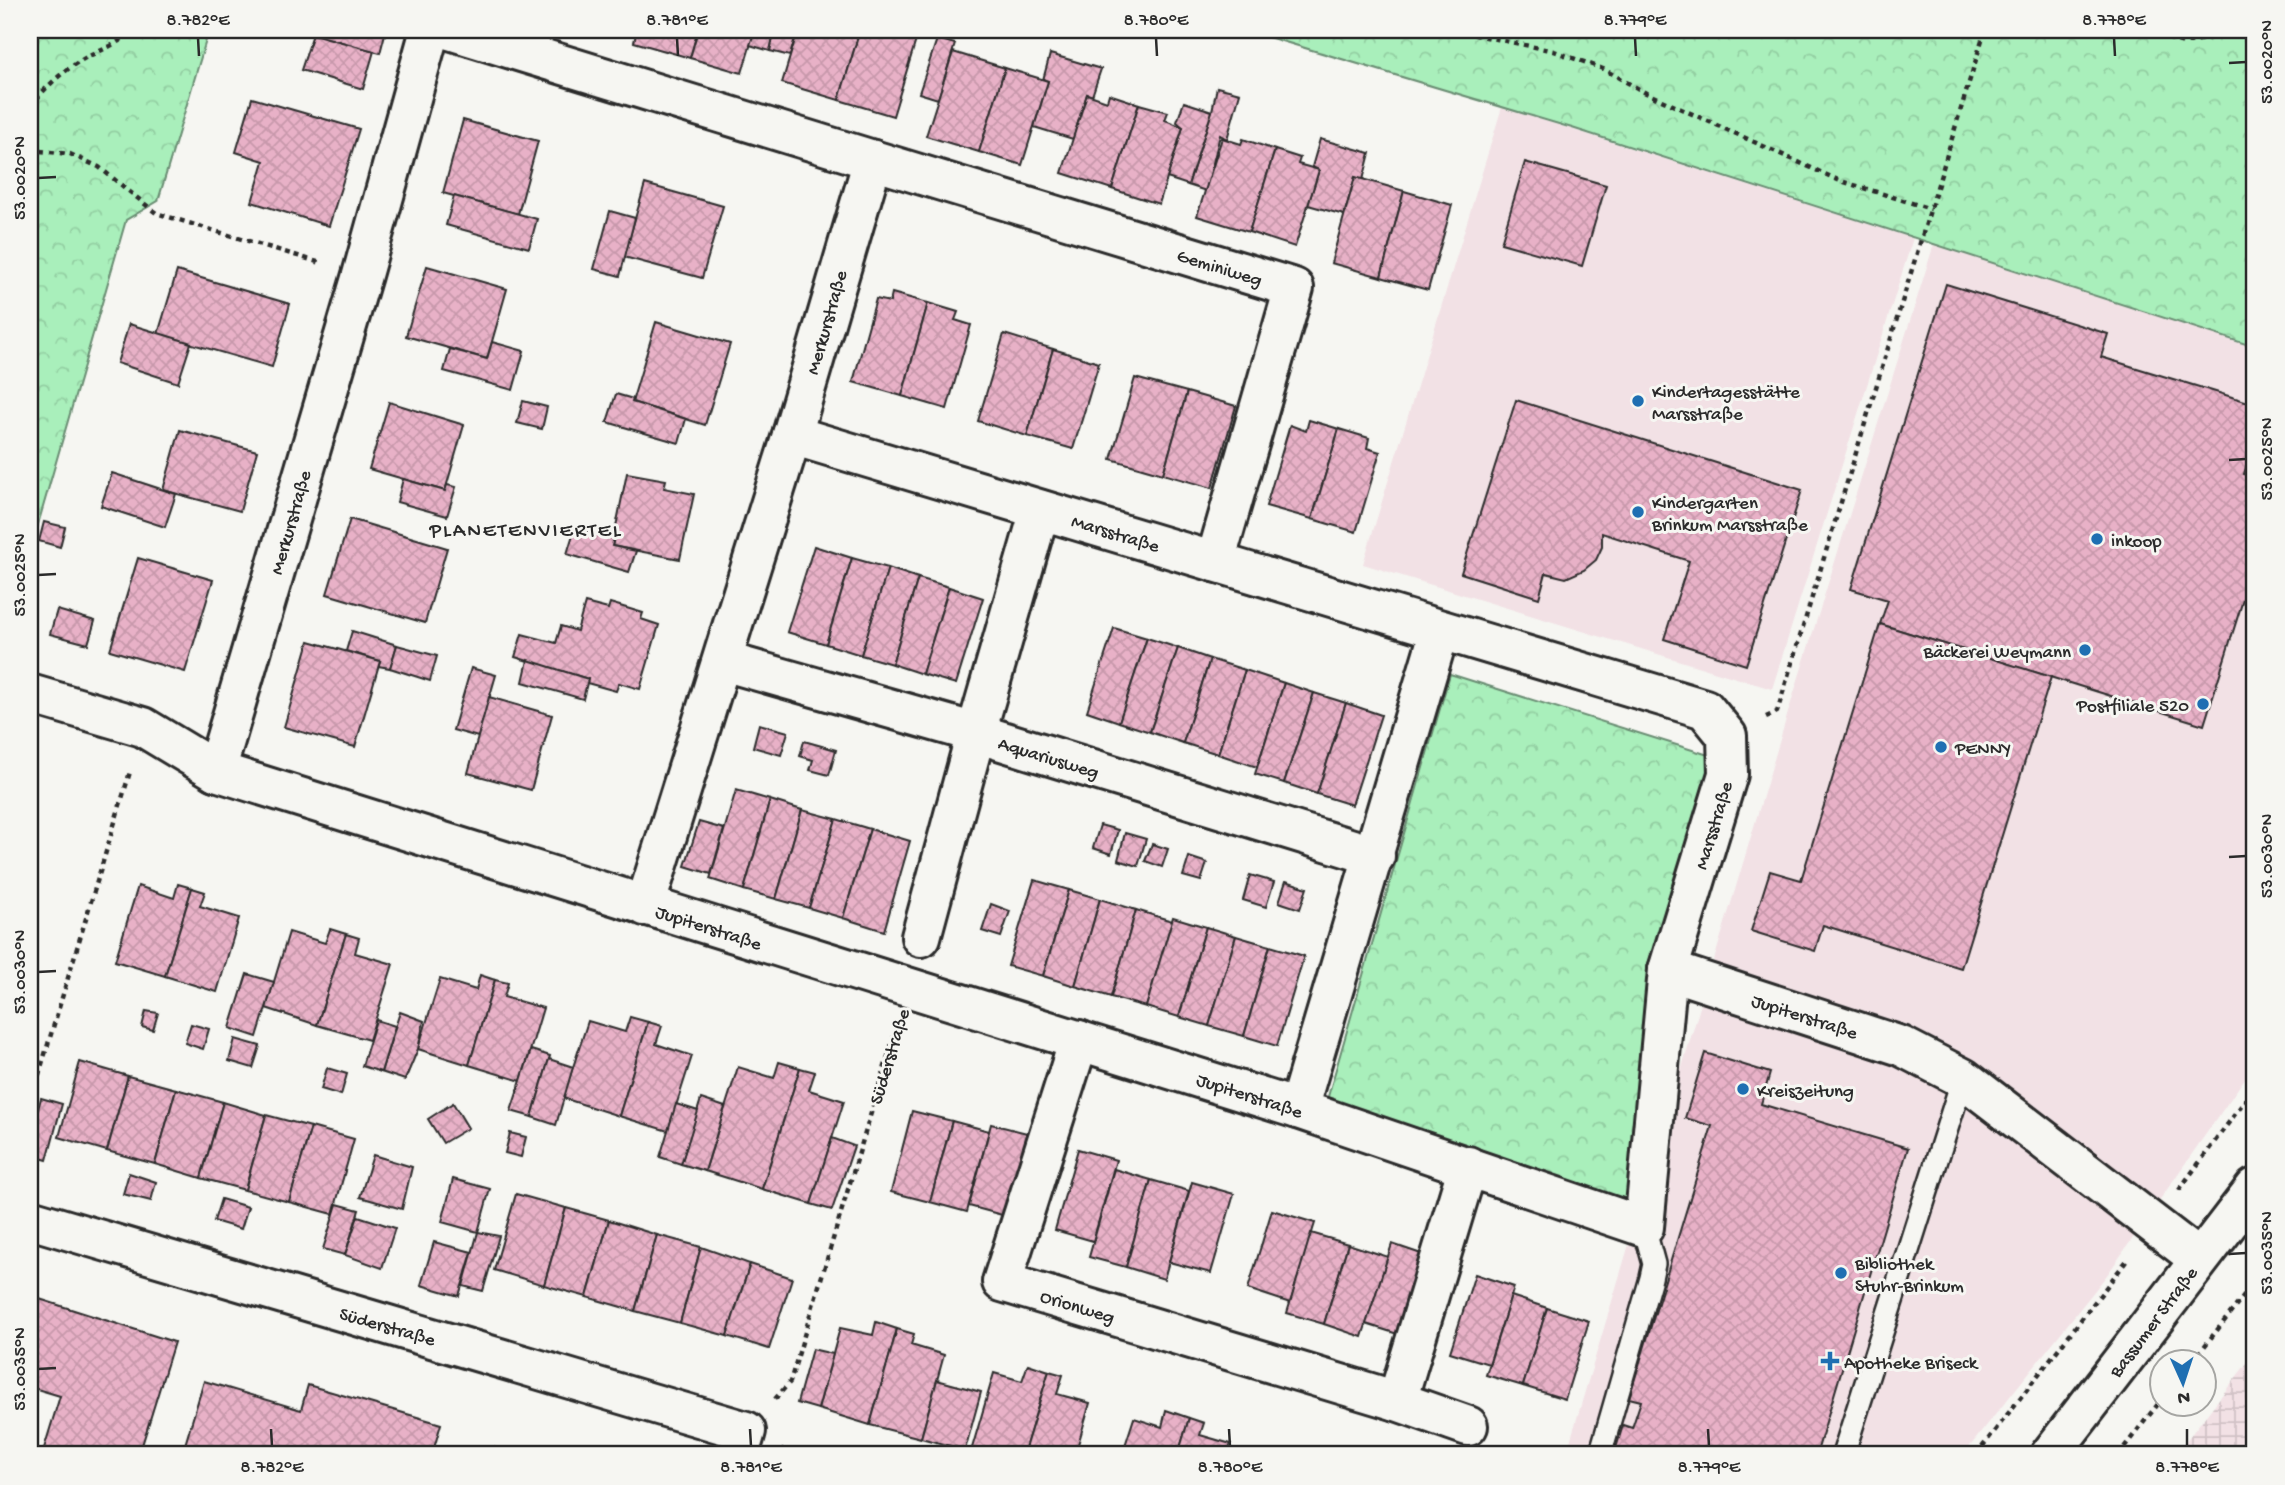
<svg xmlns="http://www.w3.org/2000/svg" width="2285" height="1485" font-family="'Gochi Hand',sans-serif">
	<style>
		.built { fill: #f2e1e5 }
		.industrial { fill: url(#industrial-grid) }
		.park { fill: url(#park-crowns); stroke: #6a8d73; stroke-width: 2 }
		.building { fill: url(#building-cross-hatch); stroke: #2b2b2b; stroke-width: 2 }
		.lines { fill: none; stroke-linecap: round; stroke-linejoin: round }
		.service-casing { stroke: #2b2b2b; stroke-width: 26 }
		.minor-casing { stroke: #2b2b2b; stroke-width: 44 }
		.tertiary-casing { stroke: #2b2b2b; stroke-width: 44 }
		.path { stroke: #2b2b2b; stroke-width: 4.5; stroke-dasharray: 5 5; stroke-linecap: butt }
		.service { stroke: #f6f6f2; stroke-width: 21 }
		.minor { stroke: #f6f6f2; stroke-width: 38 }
		.tertiary { stroke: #f6f6f2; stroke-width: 38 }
		.ticks { fill: none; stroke: #2b2b2b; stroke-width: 2.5 }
		.poi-dot { fill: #1f6fb2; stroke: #f6f6f2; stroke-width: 2.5 }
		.labels { text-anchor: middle; stroke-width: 6; stroke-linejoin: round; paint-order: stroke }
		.street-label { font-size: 19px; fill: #2b2b2b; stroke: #f6f6f2 }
		.poi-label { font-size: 19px; fill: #2b2b2b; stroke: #f6f6f2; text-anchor: start }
		.neighbourhood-label { font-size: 21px; letter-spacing: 2px; fill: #2b2b2b; stroke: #f6f6f2 }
		.neatline { fill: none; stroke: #2b2b2b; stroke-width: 2.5 }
		.ticks-label { font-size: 18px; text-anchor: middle; fill: #2b2b2b }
	</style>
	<defs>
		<pattern id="industrial-grid" width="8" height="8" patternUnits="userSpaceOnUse" patternTransform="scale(1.75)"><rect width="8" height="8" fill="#f2e1e5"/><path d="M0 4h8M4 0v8" fill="none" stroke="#d0c1c5"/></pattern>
		<pattern id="park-crowns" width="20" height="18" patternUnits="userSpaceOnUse" patternTransform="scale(1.75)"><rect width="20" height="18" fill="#a9efbb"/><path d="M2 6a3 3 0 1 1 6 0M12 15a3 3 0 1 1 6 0" fill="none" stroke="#92cda1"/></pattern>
		<pattern id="building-cross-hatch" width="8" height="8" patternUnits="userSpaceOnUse" patternTransform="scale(1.75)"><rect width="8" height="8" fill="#e8b1c7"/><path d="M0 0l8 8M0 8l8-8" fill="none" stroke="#c798ab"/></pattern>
	</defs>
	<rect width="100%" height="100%" fill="#f6f6f2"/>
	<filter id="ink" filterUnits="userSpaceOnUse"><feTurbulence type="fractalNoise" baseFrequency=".0143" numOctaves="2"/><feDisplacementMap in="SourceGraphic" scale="14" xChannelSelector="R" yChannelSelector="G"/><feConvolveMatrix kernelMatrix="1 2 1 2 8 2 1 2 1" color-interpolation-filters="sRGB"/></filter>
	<g filter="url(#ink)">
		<g class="built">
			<polygon points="1502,107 1913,238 1772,689 1363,564"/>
			<polygon points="1934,244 2255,347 2255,1064 2107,1275 1963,1455 1566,1455 1793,696"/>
		</g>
		<polygon class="industrial" points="2255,1353 2255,1455 2175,1455"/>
		<g class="park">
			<polygon points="30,30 209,30 158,201 126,220 30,552"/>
			<polygon points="1245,30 2255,30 2255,347 1572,128"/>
			<polygon points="1450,674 1718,758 1633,1205 1327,1100"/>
		</g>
		<g class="building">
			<polygon points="314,30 386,30 380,53 313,34"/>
			<polygon points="637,30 698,30 690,58 634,42"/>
			<polygon points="698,30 755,30 742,73 690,58"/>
			<polygon points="755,30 775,30 770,51 750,45"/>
			<polygon points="775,30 797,30 790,56 770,51"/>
			<polygon points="798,30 860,30 839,100 782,83"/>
			<polygon points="860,30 881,30 916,40 893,116 839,100"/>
			<polygon points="313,34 374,51 363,89 301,70"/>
			<polygon points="937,39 955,44 938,99 919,93"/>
			<polygon points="953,52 1005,68 979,152 926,136"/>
			<polygon points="1050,54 1101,69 1092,96 1087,94 1073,139 1034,127 1048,81 1043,80"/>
			<polygon points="1005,68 1048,81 1022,165 979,152"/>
			<polygon points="1217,87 1240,93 1227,139 1220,135 1206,191 1188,185 1212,111"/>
			<polygon points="1087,94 1107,101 1109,94 1139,104 1112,189 1062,173"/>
			<polygon points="252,98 359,129 329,226 252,202 264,161 236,152"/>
			<polygon points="1184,102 1212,111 1188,185 1167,178 1183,127 1177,122"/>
			<polygon points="1139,104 1168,112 1165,120 1183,127 1159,204 1112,189"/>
			<polygon points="463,120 538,141 518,214 443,193"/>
			<polygon points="1222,138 1241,144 1243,139 1275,150 1249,232 1197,216"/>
			<polygon points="1320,139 1370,153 1363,180 1355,177 1344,215 1308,205 1319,170 1312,167"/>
			<polygon points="1275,150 1300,158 1298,164 1319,170 1295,247 1249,232"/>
			<polygon points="1525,162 1606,185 1582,266 1501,243"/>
			<polygon points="1355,177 1404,191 1381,277 1331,263"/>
			<polygon points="645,184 723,206 702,278 624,257"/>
			<polygon points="1404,191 1452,205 1428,290 1381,277"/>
			<polygon points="454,196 537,219 529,248 446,225"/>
			<polygon points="610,211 635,218 620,276 594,269"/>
			<polygon points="427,266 507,289 487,359 406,336"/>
			<polygon points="177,271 290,304 272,367 158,334"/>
			<polygon points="1946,284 2108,334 2101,357 2255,404 2255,438 2244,474 2255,477 2255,561 2204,725 1880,624 1888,600 1851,589"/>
			<polygon points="892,293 928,303 902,396 853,382 876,299 890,302"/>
			<polygon points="928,303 958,312 955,320 971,325 947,409 902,396"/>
			<polygon points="656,322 730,344 705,425 632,402"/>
			<polygon points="129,324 191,343 178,383 117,363"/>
			<polygon points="1004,334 1053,349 1027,436 978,421"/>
			<polygon points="492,342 524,351 513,390 444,371 450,349 487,359"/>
			<polygon points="1053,349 1099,363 1073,449 1027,436"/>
			<polygon points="1135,378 1187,392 1163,474 1111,459"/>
			<polygon points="1187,392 1236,406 1212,488 1163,474"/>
			<polygon points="616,394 633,399 632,402 686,419 679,443 607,422"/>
			<polygon points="1516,400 1802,490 1746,665 1664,639 1689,561 1602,533 1602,547 1596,560 1584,570 1566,578 1546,573 1539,598 1461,573"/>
			<polygon points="523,401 547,407 542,429 517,423"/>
			<polygon points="389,402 464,425 445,491 369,469"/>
			<polygon points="1309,420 1339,429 1312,519 1266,506 1290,425 1306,431"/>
			<polygon points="1339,429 1369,438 1367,448 1380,452 1356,532 1312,519"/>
			<polygon points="180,430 257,451 240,511 163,490"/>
			<polygon points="112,473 176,494 165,527 101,506"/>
			<polygon points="627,473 666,480 664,488 694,494 680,559 612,546"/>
			<polygon points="403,479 445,491 447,485 456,487 447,516 397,502"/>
			<polygon points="350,519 447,548 425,623 327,594"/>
			<polygon points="44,522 65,527 60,547 39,541"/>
			<polygon points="575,528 614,538 612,546 636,551 629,572 567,554"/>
			<polygon points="814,546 852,558 826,644 787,632"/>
			<polygon points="138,558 213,580 185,672 110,650"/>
			<polygon points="852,558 888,568 861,655 826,644"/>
			<polygon points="888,568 918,578 892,664 861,655"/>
			<polygon points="918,578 949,587 922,674 892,664"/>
			<polygon points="949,587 983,598 956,684 922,674"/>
			<polygon points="585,603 608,609 610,603 643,613 641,619 659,625 640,689 619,683 616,691 587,683 588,679 515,657 522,634 556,643 561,626 577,631"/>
			<polygon points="57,610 95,621 88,644 50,634"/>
			<polygon points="1880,624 2051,677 1961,968 1823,925 1815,951 1751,931 1770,871 1801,880"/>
			<polygon points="1114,628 1147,638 1119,722 1087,711"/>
			<polygon points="352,631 397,645 390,668 378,666 380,661 346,651"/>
			<polygon points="1147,638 1178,648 1150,732 1119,722"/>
			<polygon points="309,641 380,661 355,747 284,727"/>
			<polygon points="397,645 437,656 430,681 390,668"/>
			<polygon points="1178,648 1210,659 1183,743 1150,732"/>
			<polygon points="1210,659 1245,670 1218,754 1183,743"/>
			<polygon points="528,660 588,679 583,699 523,682"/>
			<polygon points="471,668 496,675 478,737 453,730"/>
			<polygon points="1245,670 1284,683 1257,767 1218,754"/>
			<polygon points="1284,683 1314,693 1284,783 1255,774"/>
			<polygon points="1314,693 1346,703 1317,794 1284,783"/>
			<polygon points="489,697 552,715 531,790 468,773"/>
			<polygon points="1346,703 1381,715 1352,805 1317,794"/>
			<polygon points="759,724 788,732 781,755 753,747"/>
			<polygon points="804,741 836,750 829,775 810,770 813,760 800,756"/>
			<polygon points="736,790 770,800 744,890 710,879"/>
			<polygon points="770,800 802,810 776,899 744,890"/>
			<polygon points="802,810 836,819 809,908 776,899"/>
			<polygon points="836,819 870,829 843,918 809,908"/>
			<polygon points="699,822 724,829 711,874 685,866"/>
			<polygon points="1100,825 1118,830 1111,854 1093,848"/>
			<polygon points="870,829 910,841 884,931 843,918"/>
			<polygon points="1125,833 1146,839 1138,866 1118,860"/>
			<polygon points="1152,844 1168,849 1162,867 1145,861"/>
			<polygon points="1189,857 1207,863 1201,881 1183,876"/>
			<polygon points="1250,875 1274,882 1266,907 1243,900"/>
			<polygon points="1034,880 1069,890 1043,976 1008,966"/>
			<polygon points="1286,881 1307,888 1300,909 1279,902"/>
			<polygon points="178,884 192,888 165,976 115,961 138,886 174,898"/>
			<polygon points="192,888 205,892 200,906 239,918 217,992 165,976"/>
			<polygon points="1069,890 1100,899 1075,986 1043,976"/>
			<polygon points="1100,899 1136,910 1111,997 1075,986"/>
			<polygon points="991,904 1010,911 1001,937 982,931"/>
			<polygon points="1136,910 1172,921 1146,1007 1111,997"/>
			<polygon points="1173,917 1206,927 1179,1017 1146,1007"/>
			<polygon points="1206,927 1236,936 1209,1026 1179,1017"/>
			<polygon points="330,929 346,934 317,1025 266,1008 289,932 325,943"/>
			<polygon points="346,934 359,938 355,953 393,964 369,1040 317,1025"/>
			<polygon points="1236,936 1270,946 1244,1036 1209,1026"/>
			<polygon points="1270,946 1304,956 1277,1046 1244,1036"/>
			<polygon points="247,974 274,982 257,1037 230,1028"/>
			<polygon points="480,975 495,980 469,1065 418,1049 440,979 476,990"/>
			<polygon points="495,980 508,983 504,997 543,1008 521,1081 469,1065"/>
			<polygon points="146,1011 158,1013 153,1030 142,1027"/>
			<polygon points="400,1012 424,1021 418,1049 405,1080 381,1072"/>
			<polygon points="630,1017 648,1022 619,1116 563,1098 588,1021 625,1032"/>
			<polygon points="376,1020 395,1026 381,1072 362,1066"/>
			<polygon points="648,1022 662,1026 656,1044 692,1056 668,1131 619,1116"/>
			<polygon points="191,1024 209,1029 203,1049 185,1043"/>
			<polygon points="235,1039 260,1046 253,1068 229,1061"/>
			<polygon points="531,1050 550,1056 532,1117 511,1111"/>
			<polygon points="1705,1053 1770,1073 1761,1104 1908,1148 1817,1452 1808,1449 1806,1455 1614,1455 1623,1425 1632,1428 1641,1401 1629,1398 1712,1126 1685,1118"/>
			<polygon points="549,1059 573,1067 556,1125 532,1117"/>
			<polygon points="80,1062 128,1076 107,1151 59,1137"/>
			<polygon points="779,1062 800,1068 762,1189 705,1171 738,1067 774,1078"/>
			<polygon points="327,1068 347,1074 341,1095 321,1089"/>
			<polygon points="800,1068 815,1072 809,1090 844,1101 811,1204 762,1189"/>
			<polygon points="128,1076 176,1089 155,1164 107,1151"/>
			<polygon points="176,1089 223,1102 201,1178 155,1164"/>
			<polygon points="41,1098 62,1104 47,1160 30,1155 30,1138"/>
			<polygon points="701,1099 725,1107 705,1171 681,1164"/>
			<polygon points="223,1102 266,1115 245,1190 201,1178"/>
			<polygon points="453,1103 468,1128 443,1143 428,1119"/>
			<polygon points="676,1104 698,1111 681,1164 660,1157"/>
			<polygon points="912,1111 952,1121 930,1202 891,1192"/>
			<polygon points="266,1115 311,1127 289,1202 245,1190"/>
			<polygon points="952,1121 989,1131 967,1212 930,1202"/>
			<polygon points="991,1124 1035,1135 1013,1218 969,1206"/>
			<polygon points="311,1127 354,1139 333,1214 289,1202"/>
			<polygon points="510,1133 526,1137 521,1157 505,1153"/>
			<polygon points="832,1138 854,1146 832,1210 811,1204"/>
			<polygon points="1078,1149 1116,1160 1093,1241 1055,1230"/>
			<polygon points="373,1155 412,1167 402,1209 360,1197"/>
			<polygon points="1114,1169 1151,1180 1126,1267 1089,1257"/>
			<polygon points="129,1173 156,1182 151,1201 123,1194"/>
			<polygon points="453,1179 490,1189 478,1232 442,1222"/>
			<polygon points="1151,1180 1189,1191 1164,1279 1126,1267"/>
			<polygon points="1192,1182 1234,1194 1211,1273 1169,1262"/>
			<polygon points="516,1194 566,1208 544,1285 494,1270"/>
			<polygon points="221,1199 248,1207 241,1229 214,1221"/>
			<polygon points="337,1204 359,1210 345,1255 323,1249"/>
			<polygon points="566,1208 609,1220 587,1297 544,1285"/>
			<polygon points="1272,1210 1315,1223 1290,1303 1248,1289"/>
			<polygon points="358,1216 395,1228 382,1268 345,1255"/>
			<polygon points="609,1220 657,1235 635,1311 587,1297"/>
			<polygon points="478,1232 499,1236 483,1291 463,1286"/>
			<polygon points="1311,1233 1348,1244 1324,1324 1287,1313"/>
			<polygon points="657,1235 701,1247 680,1323 635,1311"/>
			<polygon points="434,1242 472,1252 459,1296 421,1285"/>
			<polygon points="1348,1244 1388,1257 1362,1337 1324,1324"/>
			<polygon points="1392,1244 1433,1258 1407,1337 1366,1324"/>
			<polygon points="701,1247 750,1264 727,1336 680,1323"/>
			<polygon points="750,1264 792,1278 769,1349 727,1336"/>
			<polygon points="1475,1274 1514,1287 1489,1364 1450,1352"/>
			<polygon points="30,1296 174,1342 139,1455 42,1455 60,1396 30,1387"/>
			<polygon points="1511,1296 1547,1308 1523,1386 1486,1375"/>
			<polygon points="1547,1308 1589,1321 1565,1399 1523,1386"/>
			<polygon points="876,1322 897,1329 870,1425 818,1409 840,1328 873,1335"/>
			<polygon points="897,1329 914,1334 911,1345 944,1355 921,1438 870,1425"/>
			<polygon points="812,1349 833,1354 818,1409 797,1403"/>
			<polygon points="1028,1364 1049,1371 1023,1455 970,1455 994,1373 1022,1381"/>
			<polygon points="1049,1371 1063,1375 1057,1394 1090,1403 1075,1455 1023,1455"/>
			<polygon points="937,1380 981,1392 965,1450 921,1438"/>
			<polygon points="204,1381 301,1410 308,1385 441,1424 432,1455 182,1455"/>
			<polygon points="1166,1410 1189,1418 1178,1455 1122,1455 1134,1418 1162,1427"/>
			<polygon points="1189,1418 1204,1423 1200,1435 1231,1444 1227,1455 1178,1455"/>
			<polygon points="492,1447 519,1455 489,1455"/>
			<polygon points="1077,1447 1104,1455 1075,1455"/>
			<polygon points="783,1449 806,1455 781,1455"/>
		</g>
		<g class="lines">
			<g class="service-casing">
				<g id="service">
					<polyline points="1600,1455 1651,1278 1654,1264 1644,1227"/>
					<polyline points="1843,1455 1963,1078"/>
				</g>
			</g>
			<g class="minor-casing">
				<g id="minor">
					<polyline points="450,30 873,160 792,435 645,906"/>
					<polyline points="873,160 1294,288 1215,562"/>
					<polyline points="723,661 976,733 1375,856"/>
					<polyline points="30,694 143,727 216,771 1298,1109 1644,1227 1668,970 1728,774 1727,736 1705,709 792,435"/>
					<polyline points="216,771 362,275 430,30"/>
					<polyline points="921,937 976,733 1040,510"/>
					<polyline points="1668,970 1901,1046 1963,1078 2199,1259"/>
					<polyline points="1079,1040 1002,1282 1397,1401 1468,1426"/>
					<polyline points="1298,1109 1440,630"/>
					<polyline points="30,1219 746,1431 739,1455"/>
					<polyline points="1397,1401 1468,1166"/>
				</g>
			</g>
			<g class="tertiary-casing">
				<polyline id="tertiary" points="2050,1455 2255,1188"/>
			</g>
			<g class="path">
				<polyline points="1465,30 1476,35 1554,51 1603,69 1646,93 1838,180 1931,209"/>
				<polyline points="2139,30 2184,43 2230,34 2238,30"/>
				<path d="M30 107C44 88 64 70 85 58 101 50 121 43 133 30"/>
				<polyline points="30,150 70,154 99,167 156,213 321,263"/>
				<polyline points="1766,717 1777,712 1985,30"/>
				<polyline points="30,1104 130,772"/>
				<polyline points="2179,1190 2255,1087"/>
				<polyline points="2192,1362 2255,1282"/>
				<polyline points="775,1399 790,1382 896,1030"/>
				<polyline points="1976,1455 2128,1259"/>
				<polyline points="2118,1455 2162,1399"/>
			</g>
			<use href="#service" class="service"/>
			<use href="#minor" class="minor"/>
			<use href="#tertiary" class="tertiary"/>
		</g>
	</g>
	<path class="ticks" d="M198 38 199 56M677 38 678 56M1156 38 1157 56M1635 38 1636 56M2114 38 2115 56M2229 63 2246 62M38 178 56 177M2229 460 2246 459M38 575 56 574M2229 857 2246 856M38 972 56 971M2229 1254 2246 1253M38 1369 56 1368M271 1429 272 1446M750 1429 751 1446M1229 1429 1230 1446M1708 1429 1709 1446M2187 1429V1446"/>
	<g class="poi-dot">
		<circle cx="1638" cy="401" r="7"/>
		<circle cx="1638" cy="512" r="7"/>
		<circle cx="2097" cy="539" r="7"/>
		<circle cx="2085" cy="650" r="7"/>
		<circle cx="2203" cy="704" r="7"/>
		<circle cx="1941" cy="747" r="7"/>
		<circle cx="1743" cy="1089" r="7"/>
		<circle cx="1841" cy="1273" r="7"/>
		<path d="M1826.5 1350.5h7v7h7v7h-7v7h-7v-7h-7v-7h7z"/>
	</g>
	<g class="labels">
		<g class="street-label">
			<text transform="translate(1220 266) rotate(17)" y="7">Geminiweg</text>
			<text transform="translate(825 322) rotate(-74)" y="7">Merkurstraße</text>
			<text transform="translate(289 522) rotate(-74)" y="7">Merkurstraße</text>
			<text transform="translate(1116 532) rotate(17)" y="7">Marsstraße</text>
			<text transform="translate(1049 756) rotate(17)" y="7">Aquariusweg</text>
			<text transform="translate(1712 825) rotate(-73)" y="7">Marsstraße</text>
			<text transform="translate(709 926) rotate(18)" y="7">Jupiterstraße</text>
			<text transform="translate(1805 1015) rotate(18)" y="7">Jupiterstraße</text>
			<text transform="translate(888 1056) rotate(-73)" y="7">Süderstraße</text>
			<text transform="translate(1250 1094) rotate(18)" y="7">Jupiterstraße</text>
			<text transform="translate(1078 1305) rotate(17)" y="7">Orionweg</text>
			<text transform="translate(2152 1321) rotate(-53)" y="7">Bassumer Straße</text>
			<text transform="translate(388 1325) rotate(16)" y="7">Süderstraße</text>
		</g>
		<g class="poi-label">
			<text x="1652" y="397">Kindertagesstätte<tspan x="1652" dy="22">Marsstraße</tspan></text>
			<text x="1652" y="508">Kindergarten<tspan x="1652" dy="22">Brinkum Marsstraße</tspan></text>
			<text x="2111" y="546">inkoop</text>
			<text x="2071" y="657" text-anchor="end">Bäckerei Weymann</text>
			<text x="2189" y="711" text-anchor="end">Postfiliale 520</text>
			<text x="1955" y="754">PENNY</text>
			<text x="1757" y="1096">Kreiszeitung</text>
			<text x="1855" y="1269">Bibliothek<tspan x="1855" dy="22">Stuhr-Brinkum</tspan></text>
			<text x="1844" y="1368">Apotheke Briseck</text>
		</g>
		<g class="neighbourhood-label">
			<text x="526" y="536">PLANETENVIERTEL</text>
		</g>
	</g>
	<rect width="2285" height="1485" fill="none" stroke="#f6f6f2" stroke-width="77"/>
	<g transform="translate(2183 1383) rotate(177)"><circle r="33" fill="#f6f6f2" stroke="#a5a5a2" stroke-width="2"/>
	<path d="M0-5L12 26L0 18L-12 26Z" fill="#1f6fb2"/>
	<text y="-10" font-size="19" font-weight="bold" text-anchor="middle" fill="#2b2b2b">N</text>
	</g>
	<rect x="38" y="38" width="2208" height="1408" class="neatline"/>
	<g class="ticks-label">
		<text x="198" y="25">8.782°E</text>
		<text x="677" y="25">8.781°E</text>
		<text x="1156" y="25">8.780°E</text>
		<text x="1635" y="25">8.779°E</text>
		<text x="2114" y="25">8.778°E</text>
		<text transform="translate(2266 62) rotate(-90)" y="6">53.0020°N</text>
		<text transform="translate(19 178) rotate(-90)" y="6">53.0020°N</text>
		<text transform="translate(2266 459) rotate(-90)" y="6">53.0025°N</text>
		<text transform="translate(19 575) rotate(-90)" y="6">53.0025°N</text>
		<text transform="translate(2266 856) rotate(-90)" y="6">53.0030°N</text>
		<text transform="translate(19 972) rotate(-90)" y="6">53.0030°N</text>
		<text transform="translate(2266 1253) rotate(-90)" y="6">53.0035°N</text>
		<text transform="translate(19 1369) rotate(-90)" y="6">53.0035°N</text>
		<text x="272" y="1472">8.782°E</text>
		<text x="751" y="1472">8.781°E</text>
		<text x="1230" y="1472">8.780°E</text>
		<text x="1709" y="1472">8.779°E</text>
		<text x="2187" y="1472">8.778°E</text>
	</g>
</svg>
